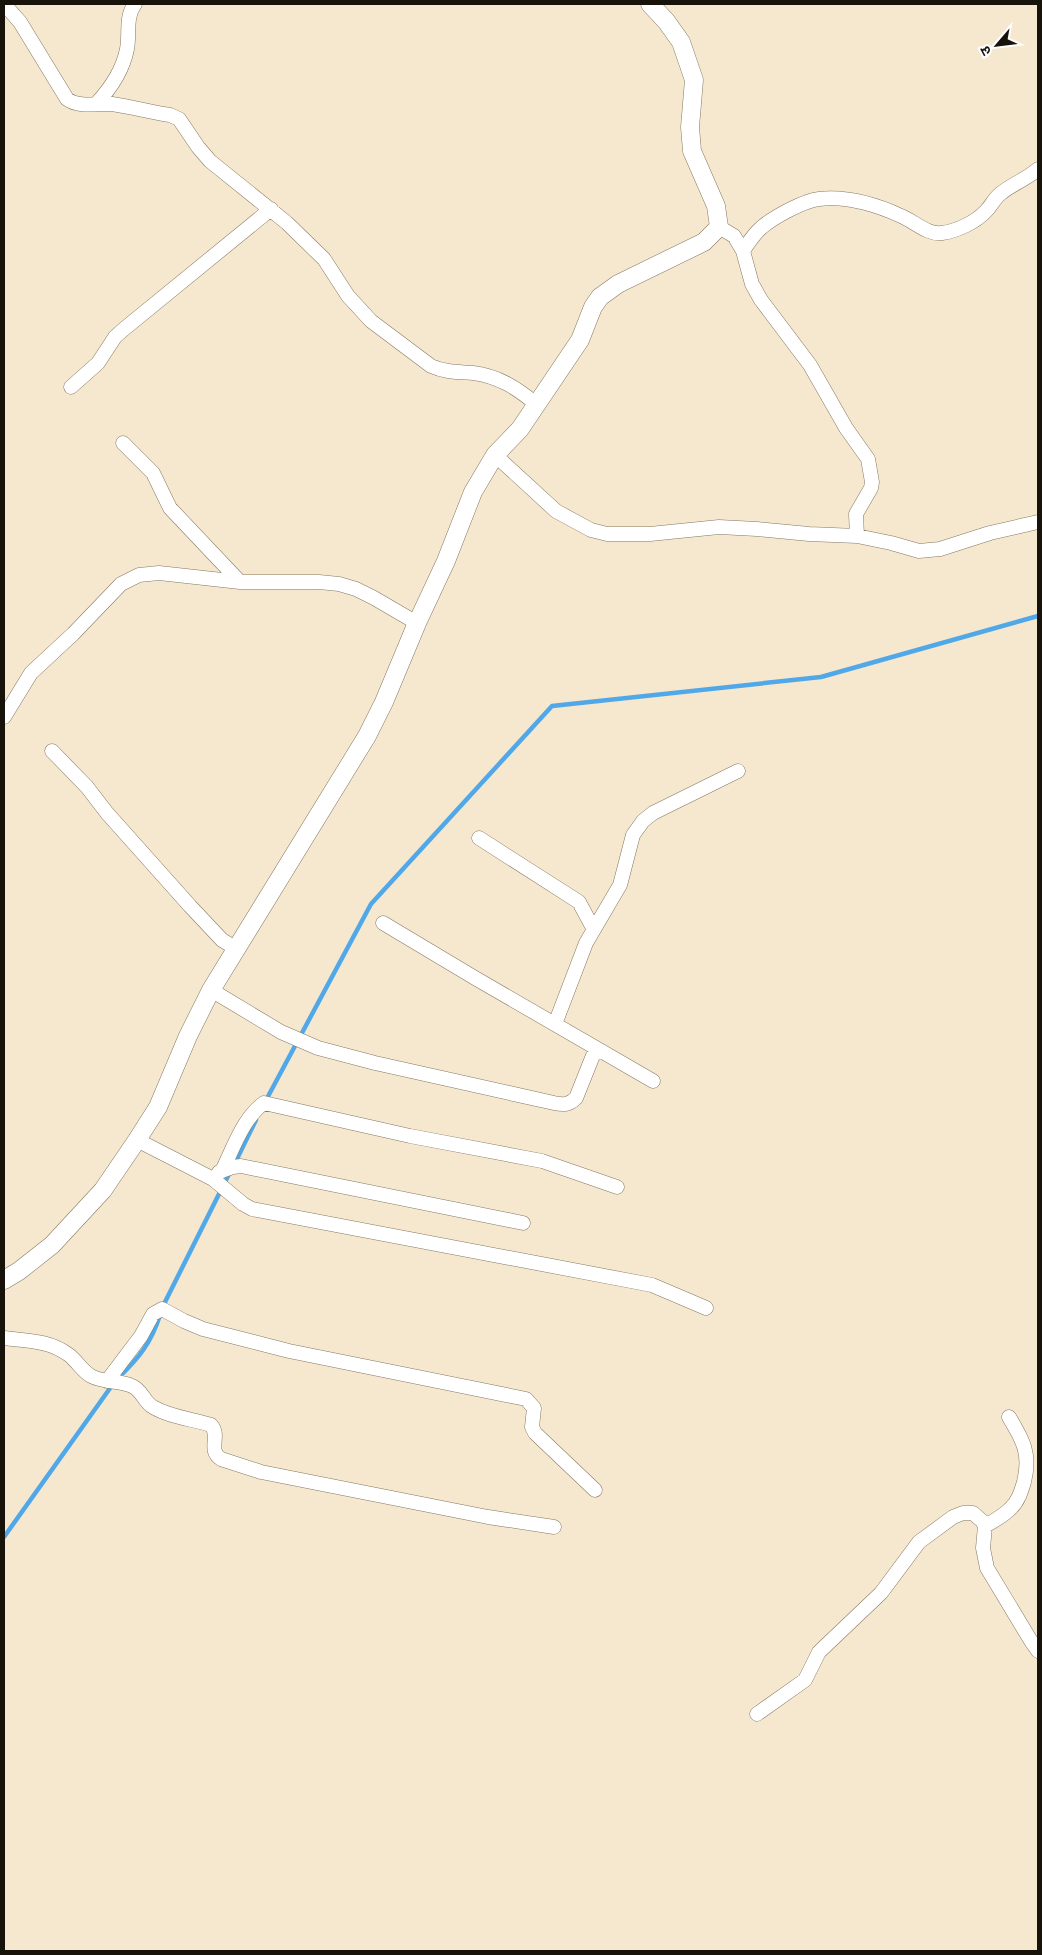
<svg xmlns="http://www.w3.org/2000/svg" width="1042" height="1955" viewBox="0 0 1042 1955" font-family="'Fira Sans','Noto Sans Devanagari',sans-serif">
  <rect width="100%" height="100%" fill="#f6e8cf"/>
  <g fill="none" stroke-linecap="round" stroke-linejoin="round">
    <!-- stream -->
    <path stroke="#51a8e9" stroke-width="4.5" d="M265,1102L371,904L552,706L821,677L1038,616
      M234,1165L256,1120
      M162,1308L230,1172
      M118,1378C139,1358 151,1343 160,1315
      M4,1537L113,1384"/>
    <!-- minor casing -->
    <g stroke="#847861" stroke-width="15">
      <path id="minor" d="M4,4L20,22L67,99C79,108 98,103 112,104C132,107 151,112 170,115L179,119L198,147L210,161L287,223L324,259L348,296L371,321L431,366C444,372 458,372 473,373C498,376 517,388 536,404
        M96,104C110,89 123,70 127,49C130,34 125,17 135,4
        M719,227L734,236L743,251L752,284L761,300L810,365L846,428L868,459L872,482L871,488L856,514L857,536
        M743,251C748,243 754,234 762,227C774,217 803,201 819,199C846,196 877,205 901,216C914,221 927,235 942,233C957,231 976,222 986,211C991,206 994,199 1000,194C1012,184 1027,179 1038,169
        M71,387L98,363L115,337L124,329L271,209
        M123,443L153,473L170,508L240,582
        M495,455L556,511L591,530L607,534H650L719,527L757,529L809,534L857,536L891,543L919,551L940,549L990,533L1038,522
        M4,717L31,673L73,634L121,584L139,575L159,573L240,582H319L339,584L356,589L374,598L417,623
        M52,751L87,787L107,813L190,906L222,940L237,949
        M479,838L579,902L593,928
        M383,923L475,978L653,1081
        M211,990L281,1032L318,1048L375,1063L554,1103C564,1105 569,1105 576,1098L596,1048
        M555,1024L586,943L620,885L633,835L643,821L653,813L738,771
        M137,1140L213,1179L243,1204L252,1209L652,1285L706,1308
        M222,1171C233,1149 243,1118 264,1103L410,1136L542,1161L617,1187
        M219,1172L233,1167L241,1166L523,1223
        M4,1338C27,1341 49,1340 69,1355C77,1361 82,1371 91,1376C104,1383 119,1380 132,1386C142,1390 144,1402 153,1407C170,1417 192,1419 211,1425C221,1436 207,1450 221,1459L261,1472L488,1517L554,1527
        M107,1381L141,1336L153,1314L162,1309L184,1321L203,1329L289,1351L526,1399L534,1408L532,1427L535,1433L595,1490
        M985,1526C994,1521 1003,1516 1010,1509C1018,1502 1021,1492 1024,1482C1031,1454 1023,1440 1009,1417
        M757,1714L805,1680L819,1652L881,1593L919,1542L953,1517L963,1513H973L982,1521L985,1526L983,1548L987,1568L1031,1641L1038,1651"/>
    </g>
    <!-- tertiary casing -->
    <g stroke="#847861" stroke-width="19">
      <path id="tertiary" d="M4,1280L19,1271L52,1245L103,1190L137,1140L158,1107L188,1036L211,990L367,736L384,702L417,623L446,561L473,492L495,455L520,429L580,340L593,307L600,297L618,284L704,242L719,227L716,206L692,151L690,127L694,80L681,42L666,21L650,4"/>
    </g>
    <!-- minor -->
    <use href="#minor" stroke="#fff" stroke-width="14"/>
    <!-- tertiary -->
    <use href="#tertiary" stroke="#fff" stroke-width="18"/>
  </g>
  <!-- border -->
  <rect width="1042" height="1955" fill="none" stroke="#17130a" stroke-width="10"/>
  <!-- north arrow -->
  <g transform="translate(997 45) rotate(242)" stroke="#ffffff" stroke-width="4" paint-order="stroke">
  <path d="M0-4L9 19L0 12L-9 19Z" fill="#17130a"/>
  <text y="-8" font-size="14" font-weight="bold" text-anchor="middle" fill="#17130a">उ</text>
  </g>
</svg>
